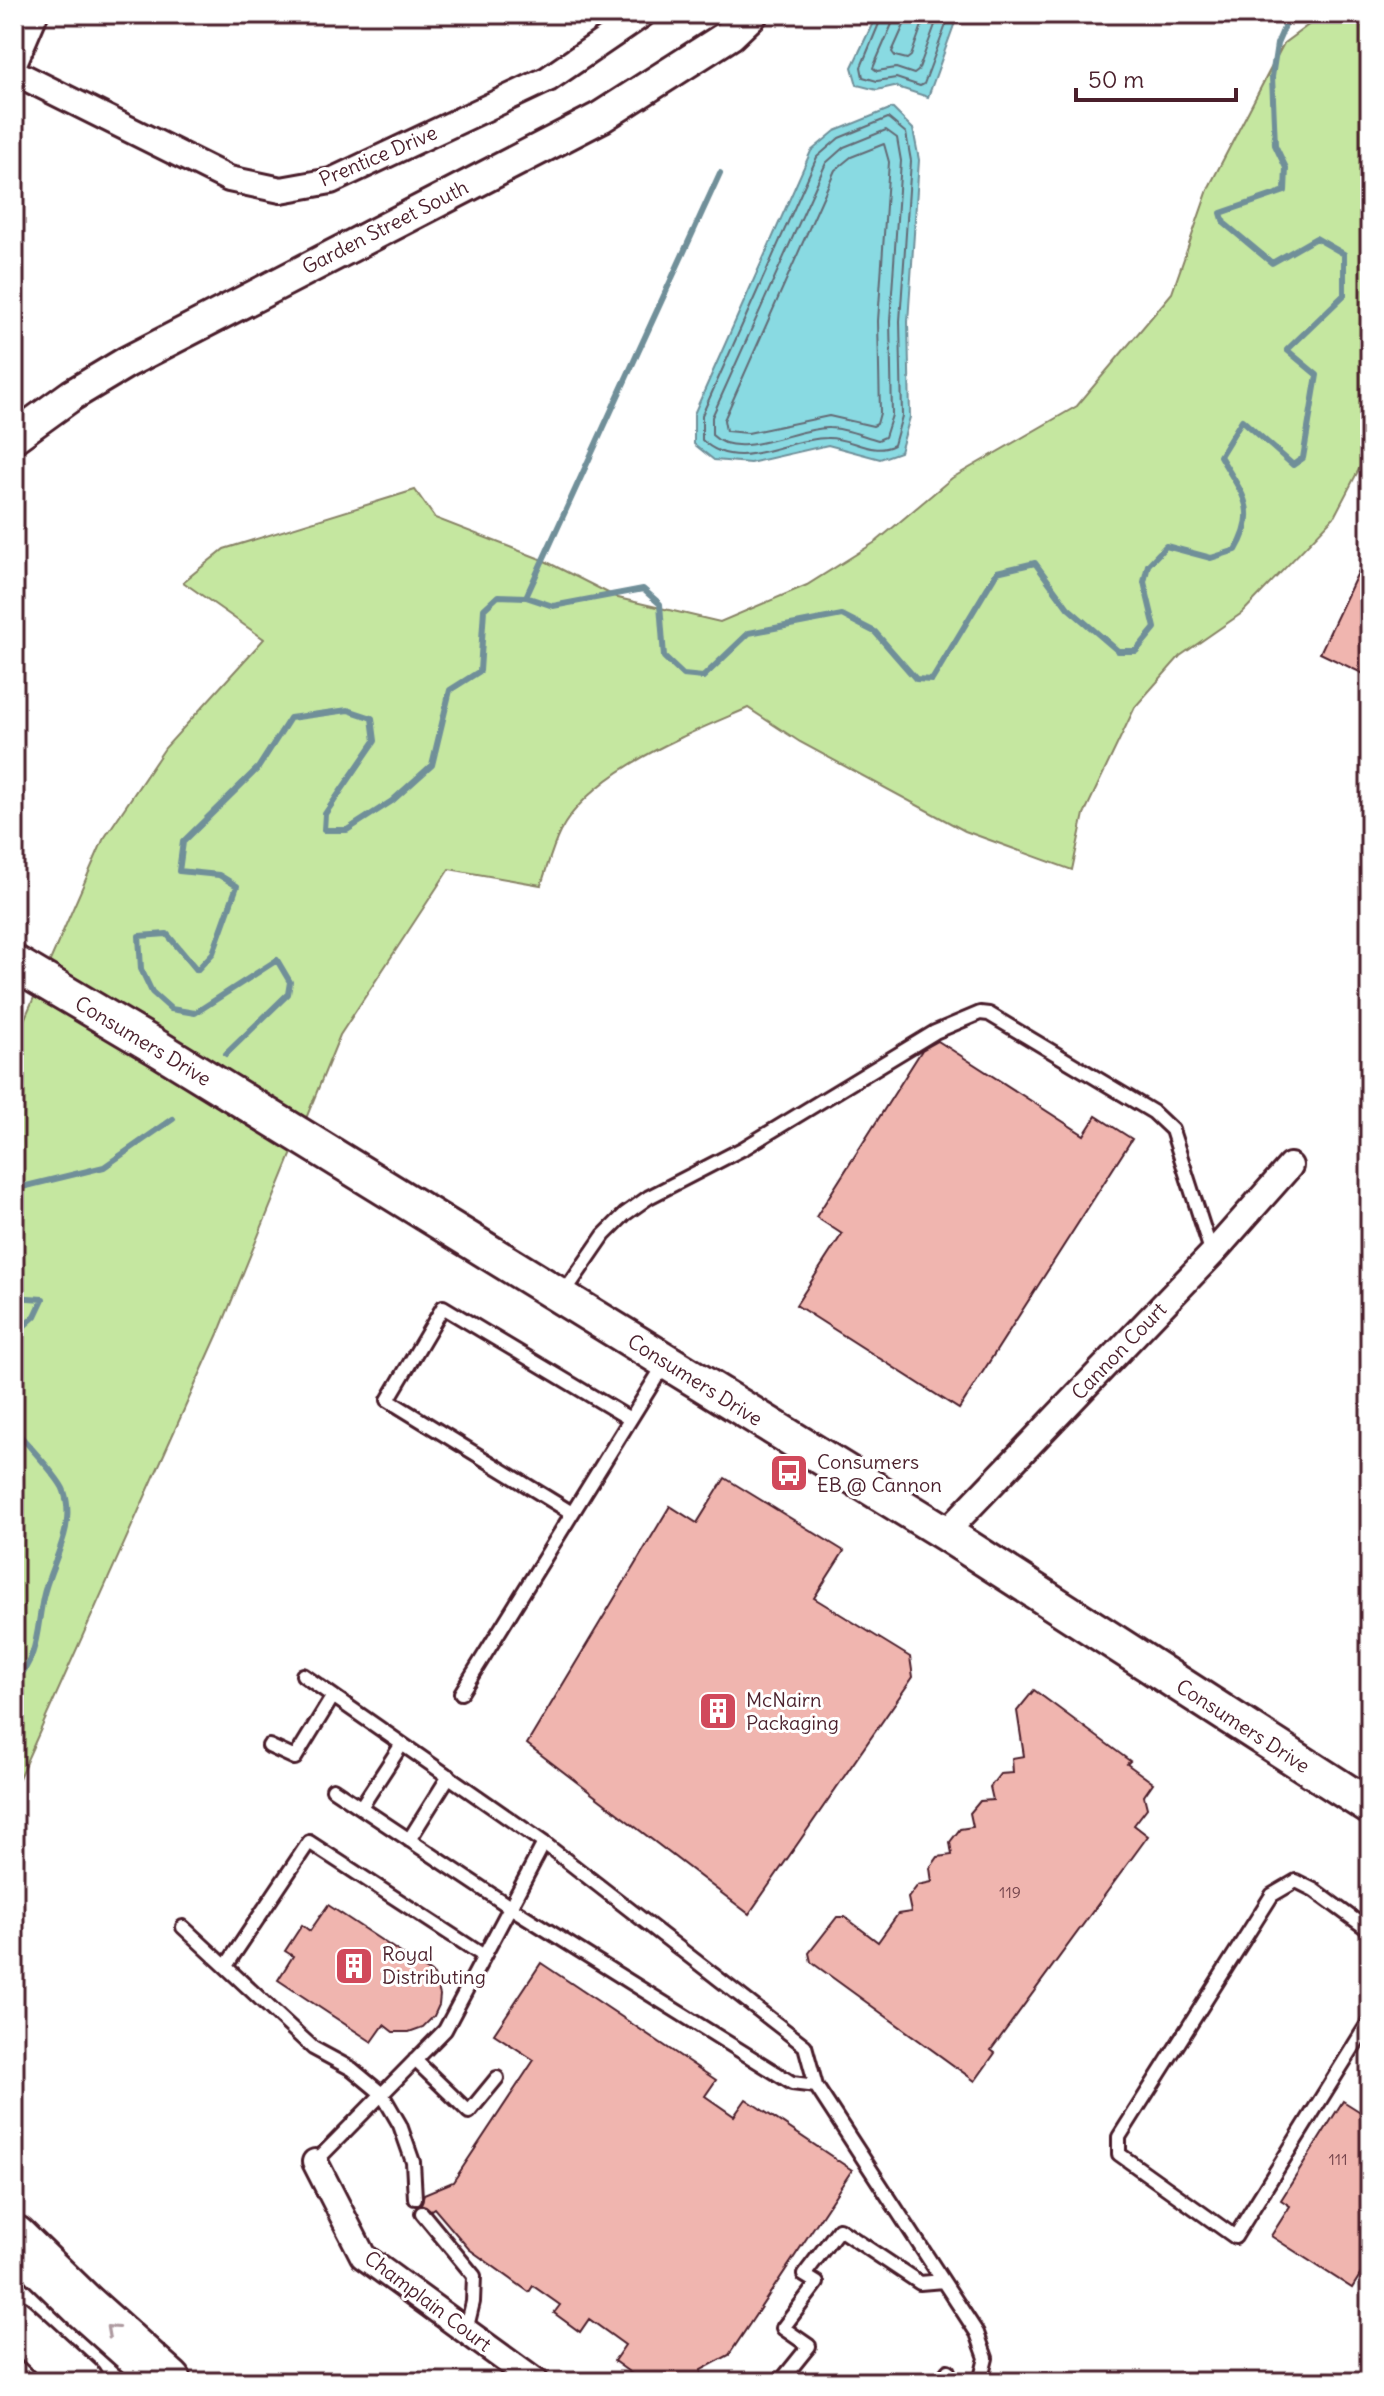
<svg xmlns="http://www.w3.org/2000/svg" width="1384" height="2396" viewBox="0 0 1384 2396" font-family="Delius,sans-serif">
  <rect width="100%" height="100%" fill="#fff"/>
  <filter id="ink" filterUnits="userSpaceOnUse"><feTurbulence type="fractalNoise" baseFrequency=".0125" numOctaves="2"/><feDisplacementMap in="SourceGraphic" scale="16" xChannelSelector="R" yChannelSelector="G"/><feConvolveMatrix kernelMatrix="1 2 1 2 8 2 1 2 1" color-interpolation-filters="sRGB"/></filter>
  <g filter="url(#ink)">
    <!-- green -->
    <path fill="#c5e7a0" stroke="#888366" stroke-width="2" d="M1370,14V448L1334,517L1242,613L1180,656L1135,707L1084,814L1072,870L965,831L800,742L748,708C687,735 592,770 560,832C552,848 547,868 541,885L449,869L340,1035L221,1327L14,1789V1043L103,840L165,748L264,639L183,582L224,549L415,490L435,518L543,560L618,598L720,622L807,585L877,541L952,478L1077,406L1172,293L1209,187L1284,43L1322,15Z"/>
    <!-- water -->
    <path fill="#89dae2" stroke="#708f99" stroke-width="2" d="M877,14H958L928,97L894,86L877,90L857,85L852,67Z
      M892,108L913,129L919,160L908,322L910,417L900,452L880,459L828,445L750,463L714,460L694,444V414L811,151L835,131Z"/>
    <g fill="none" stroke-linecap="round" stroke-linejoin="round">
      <!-- shore -->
      <path stroke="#636a74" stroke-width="2" d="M883,14L861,67L863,77L877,81L896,78L920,86L924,84L950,14
        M894,14L892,24L873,68L877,71L896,68L914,74L918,71L939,14
        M906,14L904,25L892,52L895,56L907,59L911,56L926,14
        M888,118L906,133L911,161L900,321L902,416L894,445C871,457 851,437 827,438C785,438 739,475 702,440V415L817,157L839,138Z
        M886,130L897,138L901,161L890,321L892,415L885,437L878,440C863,436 845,428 829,428C796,427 739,462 712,435V417L826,163L844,147Z
        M884,144L889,162L878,321L880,413L877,424L873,426L829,416L748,433L726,431L724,420L835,170L851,157Z"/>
      <!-- stream -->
      <path stroke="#708f99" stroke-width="6" d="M526,597L720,173
        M226,1054L288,994L290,982L277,960L195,1013L171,1009L152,992L141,969L139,936L167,934L197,970L213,953L237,886L219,875L179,871L183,842L258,768L290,718L348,710L372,718L375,741L325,814L324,830H347L392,801L432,765L450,690L480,671L484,609L498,596L526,597L553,606L643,589L660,604L664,657L683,675L703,677L749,633L842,615L875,632L916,679L932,680L997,572L1035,563L1068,608L1118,651H1136L1155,628L1144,582L1148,565L1166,546L1211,558L1236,550C1260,509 1241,493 1220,456L1242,420L1293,465L1303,458L1317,375L1287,350L1344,295V254L1316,238L1272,263L1224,223L1221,213L1285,191L1286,168L1275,145L1272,77L1277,44L1290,14
        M14,1189L104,1167L173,1119
        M14,1297L43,1299L35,1316L14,1335
        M14,1429C25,1442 60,1478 64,1491C77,1529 50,1563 43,1598C36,1633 39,1655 14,1684"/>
    </g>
    <!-- building -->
    <path fill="#f0b5af" stroke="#4a1f2b" stroke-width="2" d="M1370,547V677L1320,653Z
      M938,1041L1084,1135L1096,1116L1132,1139L959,1409L796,1305L842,1234L816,1217L922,1050Z
      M725,1478L844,1551L814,1598L910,1657L913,1677L749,1914L527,1744L670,1506L697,1523Z
      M1034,1690L1130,1761L1127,1764L1153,1783L1144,1796L1147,1808L1134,1825L1148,1836L991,2050L995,2053L975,2081L811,1962L809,1953L837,1917H845L878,1942L898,1914L911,1912L908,1898L918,1885L932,1882L930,1868L938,1857L952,1855L950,1842L960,1829L973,1827L970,1813L980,1801L993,1800L990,1787L1000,1774L1013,1773L1012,1758L1024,1756L1017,1711Z
      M328,1905L434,1975L440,1995L439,2005L434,2016L423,2027L409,2032H393L384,2025L372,2042L278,1980L293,1956L285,1951L302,1925L310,1931Z
      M541,1963L716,2080L705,2096L734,2116L746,2099L852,2170L729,2355L701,2370L702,2382H643L614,2361L625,2345L589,2319L580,2332L554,2313L560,2305L533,2286L529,2292L469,2249L434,2208L431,2210L421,2204L424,2194L453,2182L534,2060L494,2034Z
      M1343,2101L1370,2118V2259L1352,2288L1271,2236L1290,2206L1281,2200Z"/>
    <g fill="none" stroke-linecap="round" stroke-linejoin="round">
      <!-- service casing -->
      <g stroke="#4a1f2b" stroke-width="18">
        <path id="service" d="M562,1296L604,1235L625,1214L649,1197L744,1148L935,1032L980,1013L989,1014L1153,1112L1172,1130L1212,1254
          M572,1513L388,1400L443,1307L630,1419
          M303,1675L544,1843
          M461,1693L664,1365
          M269,1746L295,1758L333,1696
          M333,1789L510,1907L792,2083L816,2086
          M361,1807L402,1744
          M409,1840L449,1776
          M183,1927L313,2048L352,2069L382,2094L400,2125L413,2162L415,2198
          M1370,1931L1314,1890L1296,1881L1272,1895L1119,2137V2154L1235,2237L1370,2020
          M226,1966L309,1842L484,1956
          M415,2060L469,2112L497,2078
          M315,2162L445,2030L544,1843L805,2046L816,2086L977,2333L986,2358L980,2382
          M422,2213L474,2276L473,2302L466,2331
          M780,2382L809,2346L783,2328L817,2283L804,2275L839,2229L920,2283L943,2281
          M940,2382L948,2371"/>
      </g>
      <!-- minor casing -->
      <g stroke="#4a1f2b" stroke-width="30">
        <path id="minor" d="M14,63L35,14
          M14,72L229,179L281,190L331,181L548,79L643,14
          M945,1533L1212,1254L1290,1166
          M315,2162L363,2256L536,2382"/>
      </g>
      <!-- tertiary casing -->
      <g stroke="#4a1f2b" stroke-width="36">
        <path id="tertiary" d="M14,437L72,395L127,362L601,117L731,34L752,14"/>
      </g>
      <!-- secondary casing -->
      <g stroke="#4a1f2b" stroke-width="40">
        <path id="secondary" d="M14,963L156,1047L945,1533L1370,1807"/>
      </g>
      <!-- motorway casing -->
      <g stroke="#4a1f2b" stroke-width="50">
        <path id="motorway" d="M14,2238L84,2306L169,2382
          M14,2322L80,2382"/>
      </g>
      <!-- service -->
      <use href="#service" stroke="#fff" stroke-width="12"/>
      <!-- minor -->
      <use href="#minor" stroke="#fff" stroke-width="24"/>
      <!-- tertiary -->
      <use href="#tertiary" stroke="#fff" stroke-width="30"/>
      <!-- secondary -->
      <use href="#secondary" stroke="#fff" stroke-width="34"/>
      <!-- motorway -->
      <use href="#motorway" stroke="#fff" stroke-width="44"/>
    </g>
    <!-- one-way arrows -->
    <defs><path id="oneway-chevron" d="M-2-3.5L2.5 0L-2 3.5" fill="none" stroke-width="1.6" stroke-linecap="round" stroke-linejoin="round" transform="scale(2)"/></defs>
    <use stroke="#ae9aa0" href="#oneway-chevron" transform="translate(111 2330) rotate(-138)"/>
  </g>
  <!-- icons -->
  <defs>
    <g id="bus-square" transform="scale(2)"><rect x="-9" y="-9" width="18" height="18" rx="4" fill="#d1495b" stroke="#fff"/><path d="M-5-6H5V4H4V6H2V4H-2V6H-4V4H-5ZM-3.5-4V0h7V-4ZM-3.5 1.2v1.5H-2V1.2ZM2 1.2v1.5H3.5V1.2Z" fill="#fff"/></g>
    <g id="building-square" transform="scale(2)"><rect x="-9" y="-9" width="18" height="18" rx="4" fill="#d1495b" stroke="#fff"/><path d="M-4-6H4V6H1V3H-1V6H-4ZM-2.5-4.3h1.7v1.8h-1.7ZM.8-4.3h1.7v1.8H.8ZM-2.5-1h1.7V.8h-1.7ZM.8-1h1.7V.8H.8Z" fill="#fff"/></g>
  </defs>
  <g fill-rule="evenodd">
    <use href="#bus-square" x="789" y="1473"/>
    <use href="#building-square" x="718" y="1711"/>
    <use href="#building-square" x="354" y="1966"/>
  </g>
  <g text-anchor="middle" stroke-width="6" stroke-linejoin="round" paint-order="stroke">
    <!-- number labels -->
    <g font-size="16" fill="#74444c">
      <text x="1010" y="1898">119</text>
      <text x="1338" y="2165">111</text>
    </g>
    <!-- street labels -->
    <g font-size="20" fill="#4a1f2b" stroke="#fff">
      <text transform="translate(378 156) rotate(-23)" y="7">Prentice Drive</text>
      <text transform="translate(385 227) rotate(-27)" y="7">Garden Street South</text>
      <text transform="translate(143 1041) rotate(31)" y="7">Consumers Drive</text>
      <text transform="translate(1119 1351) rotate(-46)" y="7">Cannon Court</text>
      <text transform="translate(695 1380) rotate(32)" y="7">Consumers Drive</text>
      <text transform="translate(1243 1726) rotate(33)" y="7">Consumers Drive</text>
      <text transform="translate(428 2301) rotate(37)" y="7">Champlain Court</text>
    </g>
    <!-- poi labels -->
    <g font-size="20" fill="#4a1f2b" stroke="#fff" text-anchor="start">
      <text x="817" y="1469">Consumers<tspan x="817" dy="23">EB @ Cannon</tspan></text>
      <text x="746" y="1707">McNairn<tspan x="746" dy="23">Packaging</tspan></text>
      <text x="382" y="1961">Royal<tspan x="382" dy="23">Distributing</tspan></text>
    </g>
  </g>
  <!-- margin -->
  <rect width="1384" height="2396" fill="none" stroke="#fff" stroke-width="48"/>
  <rect x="24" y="24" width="1336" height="2348" fill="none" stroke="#4a1f2b" stroke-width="3" filter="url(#ink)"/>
  <!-- scale -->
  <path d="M1076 88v12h160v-12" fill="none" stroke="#4a1f2b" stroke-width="4"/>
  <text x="1088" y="88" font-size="24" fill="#4a1f2b" stroke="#ffffff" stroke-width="6" paint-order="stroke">50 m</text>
</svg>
